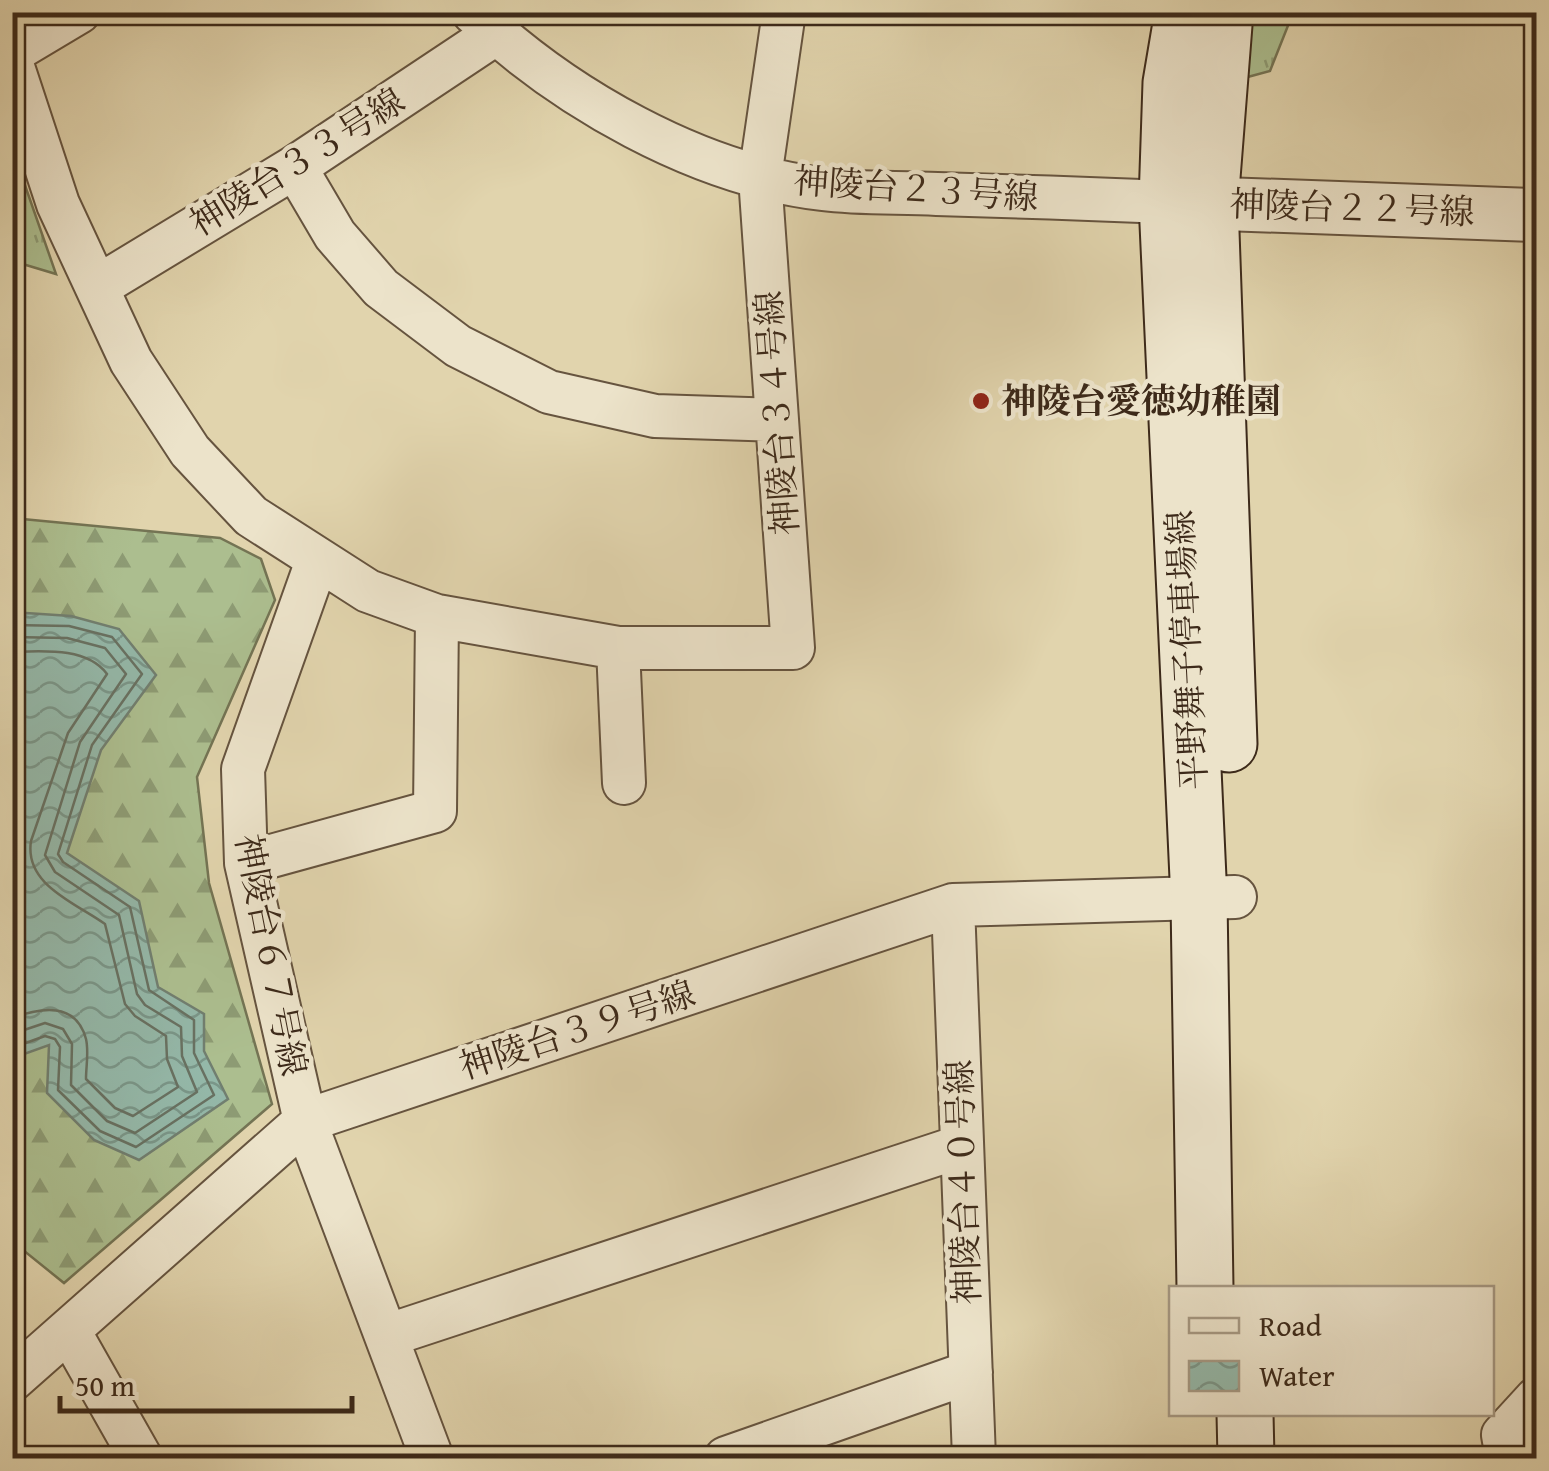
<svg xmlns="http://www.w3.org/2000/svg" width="1549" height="1471" viewBox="0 0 1549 1471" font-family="'Gentium Book Plus','Noto Serif JP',serif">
  <defs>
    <pattern id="forest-firs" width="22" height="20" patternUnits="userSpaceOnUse" patternTransform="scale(2.5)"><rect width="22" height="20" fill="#acbe8f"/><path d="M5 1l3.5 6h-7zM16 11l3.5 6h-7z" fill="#8d9b74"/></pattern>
    <pattern id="park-tufts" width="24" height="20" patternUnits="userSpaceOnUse" patternTransform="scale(2.5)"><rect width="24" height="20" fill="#acbe8f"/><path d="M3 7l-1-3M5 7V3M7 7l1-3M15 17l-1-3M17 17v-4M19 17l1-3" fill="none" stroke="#8d9b74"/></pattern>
    <pattern id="water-waves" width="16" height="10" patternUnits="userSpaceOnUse" patternTransform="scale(2.5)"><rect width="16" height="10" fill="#94b8a9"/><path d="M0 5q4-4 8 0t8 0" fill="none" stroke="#7a9689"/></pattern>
  </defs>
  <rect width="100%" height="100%" fill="#e1d4ad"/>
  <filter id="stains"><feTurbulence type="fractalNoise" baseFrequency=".002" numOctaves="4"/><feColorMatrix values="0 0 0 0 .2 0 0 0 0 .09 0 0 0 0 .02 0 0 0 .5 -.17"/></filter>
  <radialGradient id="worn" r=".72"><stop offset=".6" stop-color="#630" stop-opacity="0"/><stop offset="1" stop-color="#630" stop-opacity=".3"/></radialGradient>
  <!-- forest -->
  <path fill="url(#forest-firs)" stroke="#747454" stroke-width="2.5" d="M12,518L220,538L261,559L275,600L197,777L209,883L272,1104L64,1283L13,1242Z"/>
  <!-- park -->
  <path fill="url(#park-tufts)" stroke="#747454" stroke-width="2.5" d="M1253,13H1293L1270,71L1244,78Z
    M13,151L56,274L16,262L13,267Z"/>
  <!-- water -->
  <path fill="url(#water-waves)" stroke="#717f70" stroke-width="2.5" d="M26,613L71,616L119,629L156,675L101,750L67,853L139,901L158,987L204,1014V1051L228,1099L139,1160L94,1140L47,1093L49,1045L13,1058L12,615Z"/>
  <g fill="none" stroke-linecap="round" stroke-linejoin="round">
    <!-- shore -->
    <path stroke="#687162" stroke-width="2.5" d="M12,625L69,626L112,637L142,674L92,745L58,854L63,862L130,907L149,990L194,1020V1053L214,1095L136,1147L100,1131L58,1090L60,1047L55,1039L45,1036L12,1048
      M12,637L67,638L105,648L126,674L80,742L45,855L55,872L119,915L137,994L145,1005L181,1027L182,1056L197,1092L135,1133L107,1121L71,1085L72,1044L63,1029L45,1023L12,1034
      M12,652C43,651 87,647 107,674L68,733L31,841C24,885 76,903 105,924L125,1004L135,1016L166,1036L167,1059L178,1087L133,1116L115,1108L86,1079C86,1066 89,1052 86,1039C76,1001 40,1008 12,1018"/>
    <!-- minor casing -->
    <g stroke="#66543f" stroke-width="46">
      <path id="minor" d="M473,12C564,98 697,174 822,189C860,194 899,192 937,194C1014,196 1090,199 1167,202
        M12,52L79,12
        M12,64L58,204L131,361L190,451L251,516L368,591L437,616L618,648H793L760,177L784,12
        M295,167L335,235L381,288L458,346L549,392L655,416L777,420
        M97,287L295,167L495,34
        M317,561L243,769L246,863L305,1121L432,1458
        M618,648L624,783
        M246,863L435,811L437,616
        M953,905L974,1458
        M69,1331L141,1458
        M386,1336L962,1146
        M12,1380L305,1121L953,905L1235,897
        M726,1458L971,1372
        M1507,1458L1503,1435L1536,1399"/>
    </g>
    <!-- tertiary casing -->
    <g stroke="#66543f" stroke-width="56">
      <path id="tertiary" d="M1168,202L1536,215"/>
    </g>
    <!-- secondary casing -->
    <g stroke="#3d2a1a" stroke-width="59">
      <path id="secondary" d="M1183,12L1171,83L1167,202L1199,900L1205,1288
        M1225,12L1210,203L1229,744
        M1245,1414L1246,1458"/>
    </g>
    <!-- minor -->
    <use href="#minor" stroke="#ece3ca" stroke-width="42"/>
    <!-- tertiary -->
    <use href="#tertiary" stroke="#ece3ca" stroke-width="52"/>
    <!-- secondary -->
    <use href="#secondary" stroke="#ece3ca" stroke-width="55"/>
  </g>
  <!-- markers -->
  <circle fill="#8f2418" stroke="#ece3ca" stroke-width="4" cx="981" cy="401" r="10"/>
  <g text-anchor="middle" stroke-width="9" stroke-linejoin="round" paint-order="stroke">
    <!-- street labels -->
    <g font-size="35" fill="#3d2a1a" stroke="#ece3ca">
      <text transform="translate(297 162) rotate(-32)" y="12">神陵台３３号線</text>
      <text transform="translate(916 189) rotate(4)" y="12">神陵台２３号線</text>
      <text transform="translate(1352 208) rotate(2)" y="12">神陵台２２号線</text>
      <text transform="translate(777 413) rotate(-94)" y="12">神陵台３４号線</text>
      <text transform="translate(1187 650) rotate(-93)" y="12">平野舞子停車場線</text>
      <text transform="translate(271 955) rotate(79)" y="12">神陵台６７号線</text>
      <text transform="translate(577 1030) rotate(-18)" y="12">神陵台３９号線</text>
      <text transform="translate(963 1182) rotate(-92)" y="12">神陵台４０号線</text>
    </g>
    <!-- poi labels -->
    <g font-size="35" font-weight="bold" fill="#3d2a1a" stroke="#ece3ca" text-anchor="start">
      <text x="1001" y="413">神陵台愛徳幼稚園</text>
    </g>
  </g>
  <!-- margin -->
  <rect width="1549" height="1471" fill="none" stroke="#e1d4ad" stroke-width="50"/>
  <rect x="15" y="15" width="1519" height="1441" fill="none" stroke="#3d2a1a" stroke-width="5"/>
  <rect x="25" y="25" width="1499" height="1421" fill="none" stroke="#3d2a1a" stroke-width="2.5"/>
  <!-- legend -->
  <rect x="1169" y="1286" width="325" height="130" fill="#ece3ca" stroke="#a69984" stroke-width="2.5"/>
  <rect x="1189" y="1318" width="50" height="15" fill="#ece3ca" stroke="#a69984" stroke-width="2.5"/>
  <text x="1259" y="1336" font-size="30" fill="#3d2a1a">Road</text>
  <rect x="1189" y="1361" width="50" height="30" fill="url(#water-waves)" stroke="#a69984" stroke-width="2.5"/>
  <text x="1259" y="1386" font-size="30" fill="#3d2a1a">Water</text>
  <!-- scale -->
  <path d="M60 1396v15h292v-15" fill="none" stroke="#3d2a1a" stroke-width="5"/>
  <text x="75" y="1396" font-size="30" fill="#3d2a1a" stroke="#ece3ca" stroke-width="8" paint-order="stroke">50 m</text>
  <rect width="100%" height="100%" filter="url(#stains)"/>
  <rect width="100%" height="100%" fill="url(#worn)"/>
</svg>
